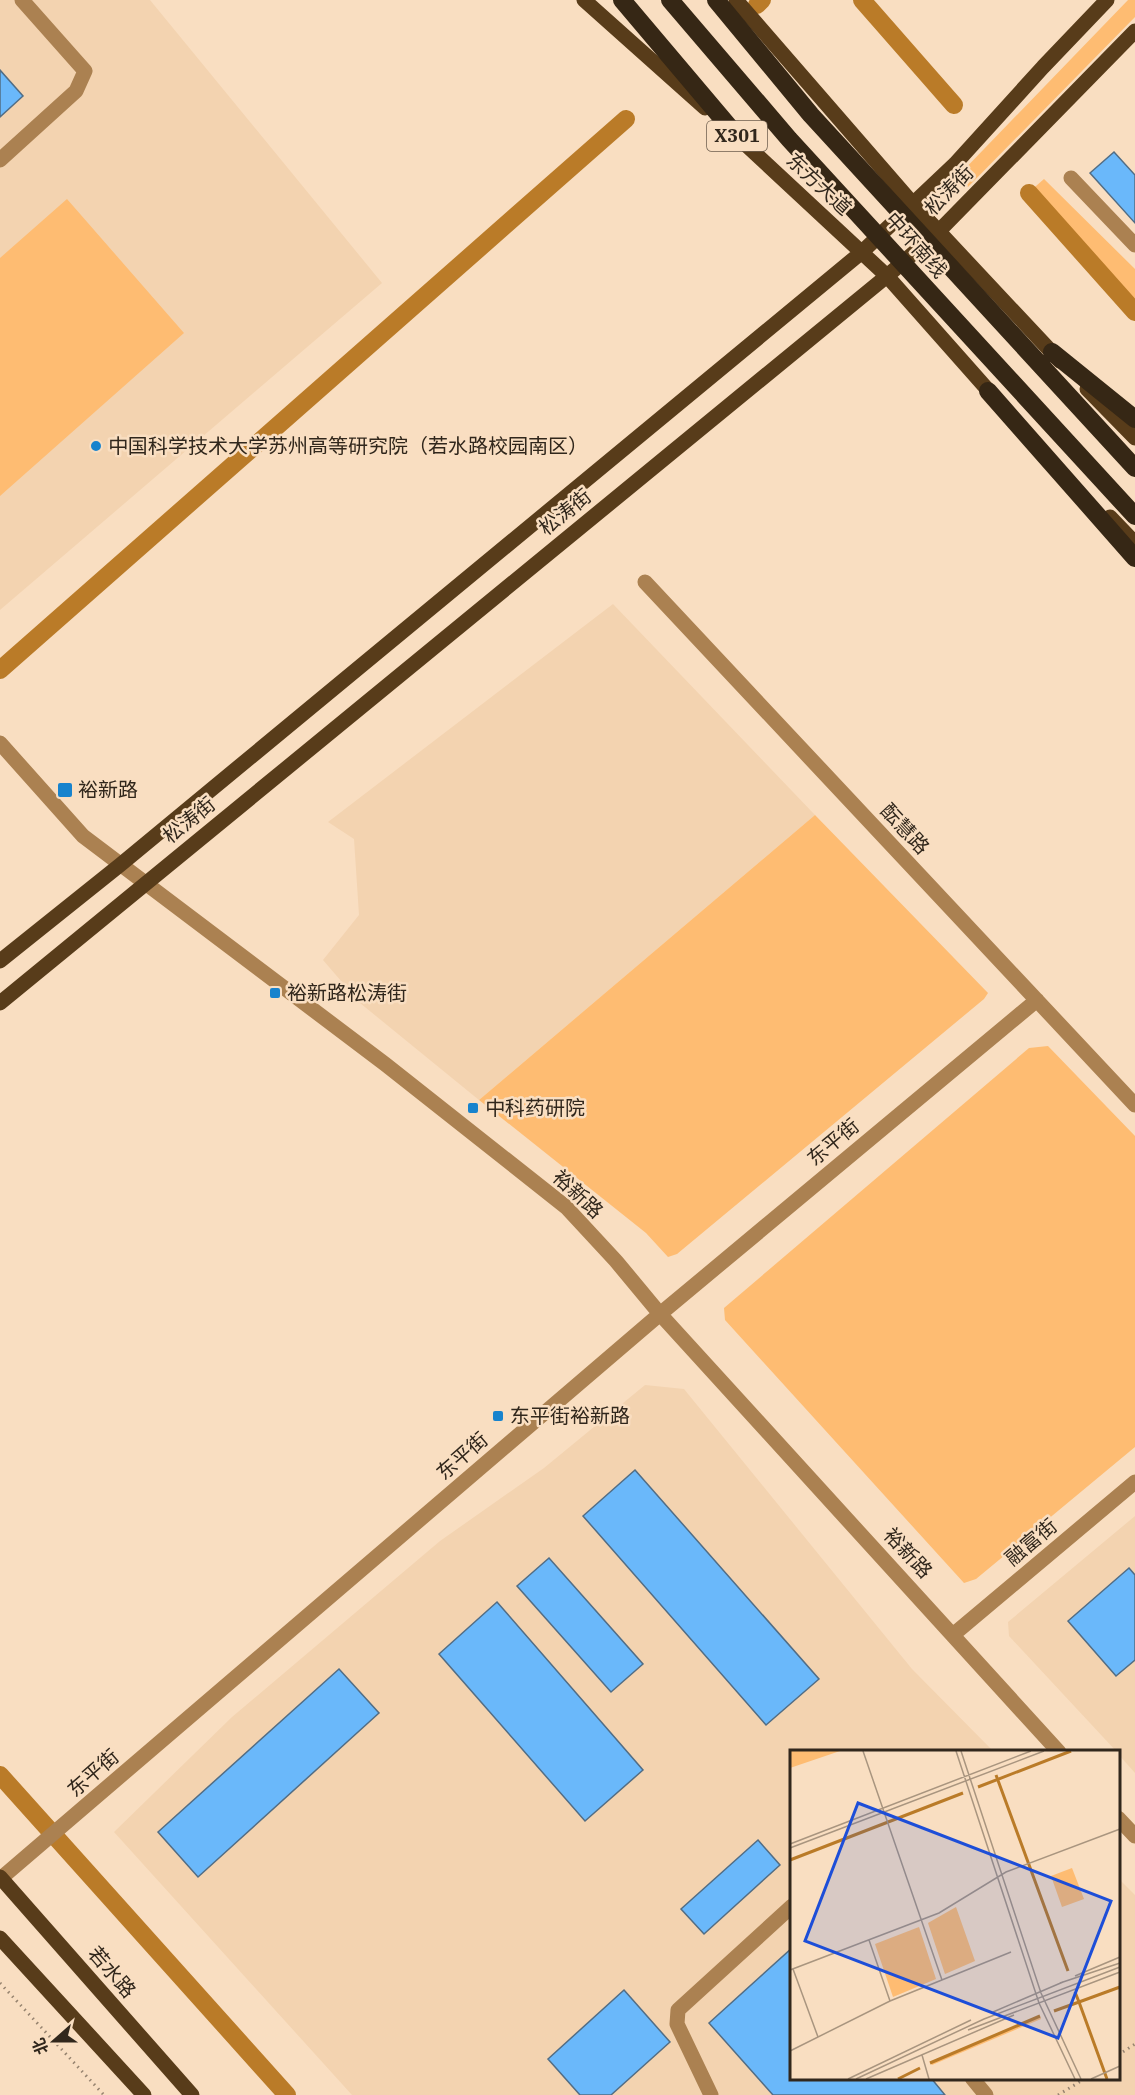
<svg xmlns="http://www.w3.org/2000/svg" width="1135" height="2095" viewBox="0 0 1135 2095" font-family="'IBM Plex Serif','Noto Sans SC',serif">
  <rect width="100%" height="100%" fill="#f9dec1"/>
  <!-- built -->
  <path fill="#f3d3b0" d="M0,0H150L382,283L0,610Z
    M613,604L815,815L479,1100L360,1003L323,960L359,915L354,839L328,822Z
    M645,1385L684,1389L912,1669L993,1751L792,1752V2078H1118L1119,1879L1135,1895V2095H352L114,1832L232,1717L440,1541L544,1468Z
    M1135,1516V1773L1119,1755L1118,1752L1116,1751L1009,1636L1008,1622Z"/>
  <!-- green -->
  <path fill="#febc72" d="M1128,0H1135V17L968,187L957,177Z
    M1044,179L1135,269V299L1028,193Z
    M67,199L184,333L0,496V258Z
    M815,815L988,993L984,999L677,1254L668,1257L646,1233L479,1100Z
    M1048,1046L1135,1136V1447L976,1579L964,1583L725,1320L724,1308L1029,1048Z"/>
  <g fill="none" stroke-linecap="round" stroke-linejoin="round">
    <!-- canal -->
    <path stroke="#ba7b28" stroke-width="18" d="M862,0L954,105
      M757,5L762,0
      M1029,193L1135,312
      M0,670L626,119
      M0,1775L287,2095"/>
  </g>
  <!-- building -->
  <path fill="#6ab8fa" stroke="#526d84" stroke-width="1.5" d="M0,70L23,96L0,117Z
    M1114,152L1135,175V223L1090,173Z
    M635,1470L819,1679L766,1725L583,1516Z
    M549,1558L643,1664L611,1692L517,1586Z
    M1129,1568L1135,1575V1660L1116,1676L1068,1621Z
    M497,1602L643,1770L585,1821L439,1654Z
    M339,1669L379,1713L198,1877L158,1832Z
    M758,1840L780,1865L704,1934L681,1909Z
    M792,1948V2078H931L945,2095H773L709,2023Z
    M624,1990L670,2042L611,2095H580L548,2059Z"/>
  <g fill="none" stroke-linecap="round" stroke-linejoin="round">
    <!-- path -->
    <path stroke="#96836f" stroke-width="3" stroke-dasharray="1.5 4.5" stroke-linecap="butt" d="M0,1983L104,2095
      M1118,2055L1135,2044
      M1058,2095L1086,2078"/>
    <!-- minor -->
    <path stroke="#ab8151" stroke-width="15" d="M0,160L76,91L85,71L22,0
      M1071,178L1135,245
      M645,582L1135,1105
      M0,743L83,836L385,1064L566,1207L616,1261L660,1314L1059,1752
      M954,1634L1135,1482
      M1118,1818L1135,1836
      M0,1879L660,1314L1037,1000
      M972,2078L986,2095
      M711,2095L677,2024L678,2010L792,1906"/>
    <!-- major -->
    <path stroke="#583c1a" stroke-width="15" d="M584,0L705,108
      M736,0L913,204L1060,361
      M730,130L887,276L995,398
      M1087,389L1135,438
      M1110,517L1135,543
      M0,961L120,865L862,252L955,164L1043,67L1107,0
      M0,1003L887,276L938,232L1135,31
      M0,1877L192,2095
      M0,1938L144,2095"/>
    <!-- highway -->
    <path stroke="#362715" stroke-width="18" d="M622,0L737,136
      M670,0L789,139L1135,516
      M716,0L811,115L1135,468
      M1052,352L1135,419
      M988,391L1135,558"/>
  </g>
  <!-- markers -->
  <g fill="#1883cd" stroke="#f9dec1" stroke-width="2">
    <circle cx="96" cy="446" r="6"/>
    <rect x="57" y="782" width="16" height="16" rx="3"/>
    <rect x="269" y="987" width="12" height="12" rx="3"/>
    <rect x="467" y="1102" width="12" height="12" rx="3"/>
    <rect x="492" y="1410" width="12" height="12" rx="3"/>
  </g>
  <g text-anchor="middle" stroke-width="5" stroke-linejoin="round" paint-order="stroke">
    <!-- shield labels -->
    <rect fill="#f9dec1" stroke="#6d5e4e" stroke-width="1.5" x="707" y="121" width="60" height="30" rx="4.5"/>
    <g font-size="18" font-weight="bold" fill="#31271c">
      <text x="737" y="142">X301</text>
    </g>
    <!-- street labels -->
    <g font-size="20" fill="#31271c" stroke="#f9dec1">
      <text transform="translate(819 184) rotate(43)" y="7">东方大道</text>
      <text transform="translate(949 190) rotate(-46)" y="7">松涛街</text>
      <text transform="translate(916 245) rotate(48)" y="7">中环南线</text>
      <text transform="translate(565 512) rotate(-39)" y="7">松涛街</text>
      <text transform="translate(189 820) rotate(-39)" y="7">松涛街</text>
      <text transform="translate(905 829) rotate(47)" y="7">酝慧路</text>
      <text transform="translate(833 1142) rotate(-40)" y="7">东平街</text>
      <text transform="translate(578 1194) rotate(43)" y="7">裕新路</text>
      <text transform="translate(462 1456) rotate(-41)" y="7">东平街</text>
      <text transform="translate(1031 1542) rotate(-40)" y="7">融富街</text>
      <text transform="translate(908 1553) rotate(47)" y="7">裕新路</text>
      <text transform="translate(93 1773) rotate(-41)" y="7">东平街</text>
      <text transform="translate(112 1972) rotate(49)" y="7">若水路</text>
    </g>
    <!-- poi labels -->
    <g font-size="20" fill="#31271c" stroke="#f9dec1" text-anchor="start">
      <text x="108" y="453">中国科学技术大学苏州高等研究院（若水路校园南区）</text>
      <text x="78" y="797">裕新路</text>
      <text x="287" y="1000">裕新路松涛街</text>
      <text x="485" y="1115">中科药研院</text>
      <text x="510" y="1423">东平街裕新路</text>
    </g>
  </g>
  <!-- overview -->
  <g transform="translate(790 1750)">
    <rect width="330" height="330" fill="#f9dec1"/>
    <path d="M0,1H50L0,18ZM282,118L294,149L272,157L261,126ZM166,157L185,211L155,224L138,173ZM129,177L146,229L103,247L85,194ZM250,266L251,269L142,315L140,312Z" fill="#febc72"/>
    <path fill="none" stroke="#ba7b28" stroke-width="3" d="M206,25L278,221M188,37L281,1M0,110L173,43M285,242L289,252L330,237M289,252L317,329M264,261L289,252M140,313L250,266M108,329L130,318"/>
    <path fill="none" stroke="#a9957f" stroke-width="1.5" d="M73,1L152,230M166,1L249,253L285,329M171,1L251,243L291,329M0,94L241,1M0,98L254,1M79,190L100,251M3,219L28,287M0,220L149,163L216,122L330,79M285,226L330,207M270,233L330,213M203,262L273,232M178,280L330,222M0,301L100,251L221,202M132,305L139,329M58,329L181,270M66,329L194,269L330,217M76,329L224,265M301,329L330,316"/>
    <path fill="#1d4ed8" fill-opacity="0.15" stroke="#1d4ed8" stroke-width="3" d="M68,53L321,151L268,288L15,191Z"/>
    <rect width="330" height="330" fill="none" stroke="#31271c" stroke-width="3"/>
  </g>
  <!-- north arrow -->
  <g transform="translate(54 2041) rotate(249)" stroke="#f9dec1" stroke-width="4.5" paint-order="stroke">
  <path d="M0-4.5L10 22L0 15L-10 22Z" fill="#31271c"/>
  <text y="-9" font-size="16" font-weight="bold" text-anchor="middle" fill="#31271c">北</text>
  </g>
</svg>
